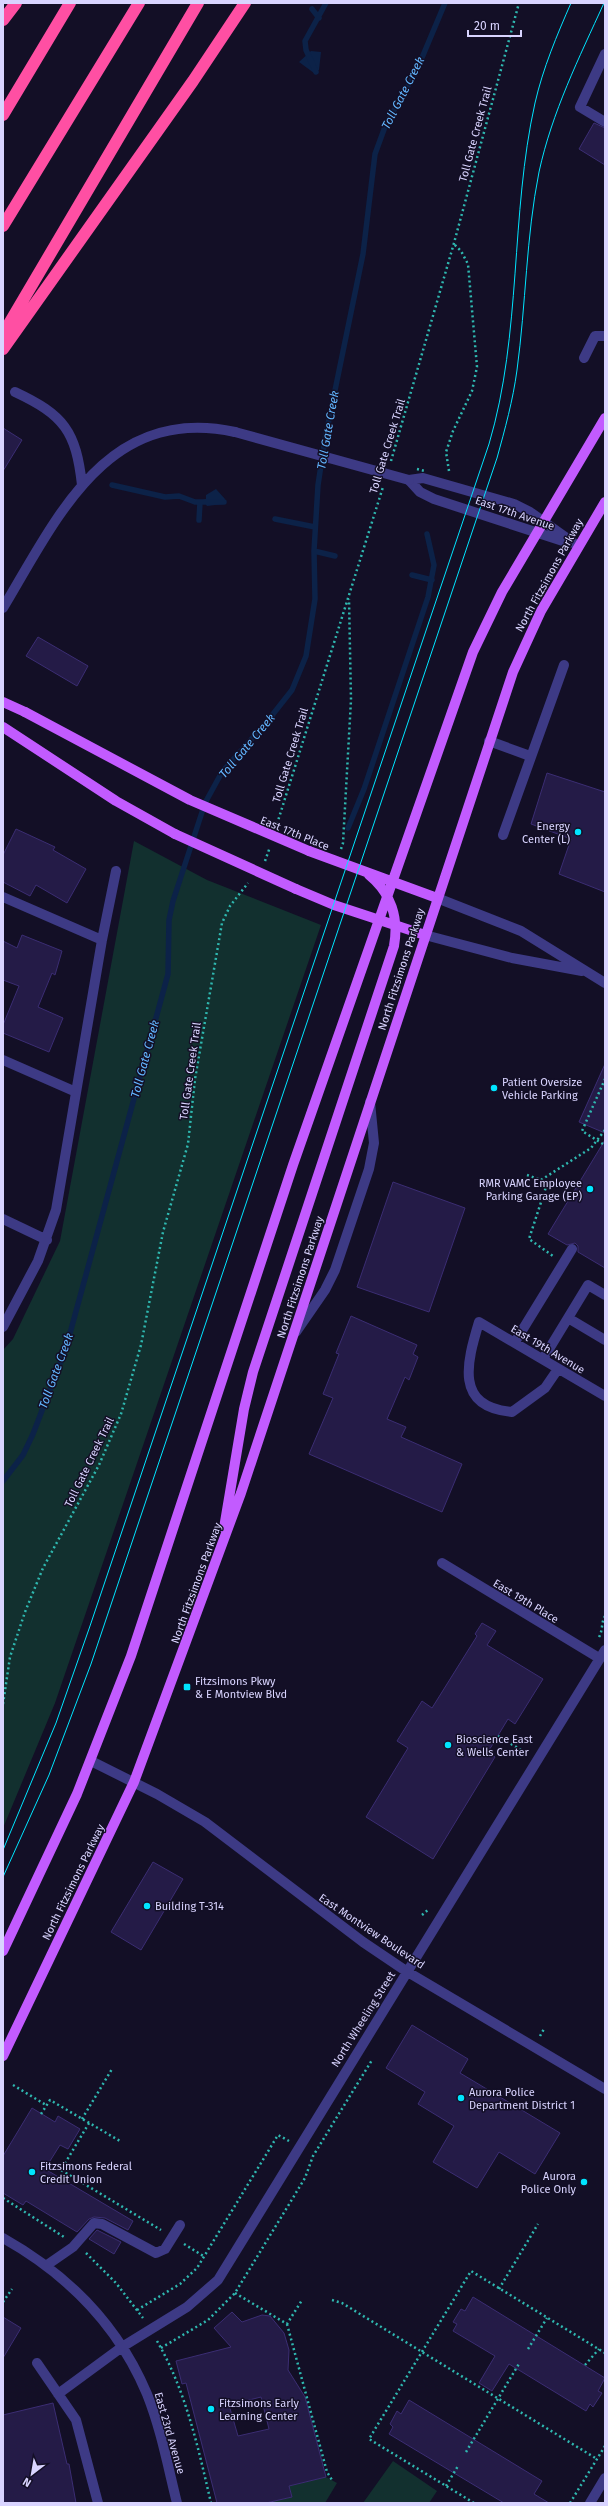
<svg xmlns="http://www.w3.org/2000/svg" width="608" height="2506" viewBox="0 0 608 2506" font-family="'Fira Sans',sans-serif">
  <rect width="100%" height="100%" fill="#130f26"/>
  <!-- green -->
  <path fill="#12302f" d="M134,841L207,880L321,925L55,1703L3,1828V1350L13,1339L60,1241Z
    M393,2461L437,2491L429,2503H363Z
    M326,2477L337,2483L325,2503H266L292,2497L289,2486Z"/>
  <!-- water -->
  <path fill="#0c2248" d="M311,51L321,52L319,70L314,73L299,62Z
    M216,489L225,499L223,504L207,506L203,500L206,499V495Z"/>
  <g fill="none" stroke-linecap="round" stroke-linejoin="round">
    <!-- stream -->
    <path stroke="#0c2248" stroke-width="5.5" d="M312,9L319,18
      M316,72L306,50L305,41L326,3
      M112,485L165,497L179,496L195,502H224
      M275,519L315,527
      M199,520L200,502
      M314,551L335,556
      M412,575L432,580
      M348,828L364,789L428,597L434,565L427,534
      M3,1481L23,1455L33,1434L66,1348L168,974L169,920L173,901L205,803L222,772L266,723L292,690L306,656L315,599L314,551L318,485L325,439L363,254L375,154L386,124L416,72L445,3"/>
  </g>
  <!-- building -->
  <path fill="#241b47" stroke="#3b2d73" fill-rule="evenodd" d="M594,123L605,128V165L579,149Z
    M3,428L22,440L3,471Z
    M38,637L88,666L77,686L26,656Z
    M547,773L605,792V892L559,874L571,839L531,824Z
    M16,829L55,847L53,850L86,869L67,903L36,885L30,896L3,882V855Z
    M22,935L62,951L55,975L52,973L38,1007L63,1018L49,1052L3,1033V1025L19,986L3,980V941L17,948Z
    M605,1064V1133L579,1122Z
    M605,1140V1268L578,1252V1246L575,1243L567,1245L548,1234Z
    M393,1182L465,1208L429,1312L357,1287Z
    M351,1316L417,1345L413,1354L418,1357L409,1380L405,1377L387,1419L406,1427L401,1437L462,1464L442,1512L309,1454L333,1398L323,1394L339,1354L336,1353Z
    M482,1623L496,1631L487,1645L543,1679L515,1724L508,1719L488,1752L495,1757L433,1859L366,1817L408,1748L397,1741L422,1701L432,1708L477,1636L475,1634Z
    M153,1862L183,1879L141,1950L111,1932Z
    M412,2025L468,2059L460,2073L560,2133L535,2174L499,2152L477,2188L433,2162L454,2126L418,2104L425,2092L386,2068Z
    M32,2108L55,2122L58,2116L80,2129L68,2149L60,2145L45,2169L133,2221L128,2230L105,2218L94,2217L89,2219L77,2232L26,2201L23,2205L3,2193V2156Z
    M97,2230L121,2242L114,2254L89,2239Z
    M473,2297L605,2378L598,2391L602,2393L593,2407L590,2404L586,2411L509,2364L492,2391L479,2383L495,2356L453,2331L457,2324L453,2322L461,2309L465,2311Z
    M232,2312L242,2322L262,2315L270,2316L284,2333L289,2350L288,2370L305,2397L326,2477L289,2486L292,2497L266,2503H217L186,2383L182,2384L176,2361L231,2347L214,2328ZM261,2397L269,2429L238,2436L229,2405Z
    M3,2317L21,2328L3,2358Z
    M409,2400L542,2481L534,2494L549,2503H504L389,2434L393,2427L390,2424L397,2411L401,2414Z
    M53,2403L67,2464H69L76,2503H3V2415Z"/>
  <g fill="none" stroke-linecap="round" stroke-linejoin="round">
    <!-- path -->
    <path stroke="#2fb8b0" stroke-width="2.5" stroke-dasharray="2 3" stroke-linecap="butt" d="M391,461L454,243L519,3
      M449,471L446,452L453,431L472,391L477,367L468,264L461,251L454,244
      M277,824L383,487
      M341,849L343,843L351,700L349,599
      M265,861L270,847
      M603,1144L582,1131L605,1079
      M527,1175L541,1180L546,1187L529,1239L553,1256
      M541,1180L591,1148L605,1130
      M599,1637C603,1630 601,1623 605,1616
      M3,1704L10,1657L25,1612L43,1568L99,1465L121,1414L141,1345L163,1232L188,1144L195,1079L222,923L230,906L248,883
      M498,1736L526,1753
      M422,1915L429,1909
      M540,2036L544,2029
      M13,2085L46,2105
      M41,2114L50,2100L120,2141
      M82,2119L112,2069
      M89,2123L61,2170L161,2230
      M3,2198L64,2237
      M184,2244L205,2257
      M86,2253L116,2283L143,2318
      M499,2289L538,2224
      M235,2293L287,2324L302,2300
      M332,2300L342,2303L597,2459
      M3,2302L12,2289
      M137,2310L180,2284L197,2268L278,2135L289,2141
      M287,2324L327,2472L332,2480
      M157,2341C186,2391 198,2447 211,2503
      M161,2348L208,2320L235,2293L305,2178L313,2156L372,2060
      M528,2349L547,2318
      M585,2365L599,2349
      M466,2452L520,2362
      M446,2486L458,2466
      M474,2503L369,2439L471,2271L605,2353
      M570,2503L605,2446"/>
    <!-- minor -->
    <path stroke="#3d3a85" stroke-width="10" d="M605,54L580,107L605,122
      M584,358L595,336H605
      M15,392C64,415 76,431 82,485
      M409,480L423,478L514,504L530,512L578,546
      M409,480L420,492L434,499L569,543
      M3,608C57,518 107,404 235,432
      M489,741L530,756
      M503,835L564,665
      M3,897L102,940
      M437,898L521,931L605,983
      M425,935L512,958L582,971
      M3,1060L76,1092
      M3,1219L47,1240
      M568,1318L605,1340
      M3,1327L38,1261L56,1210L102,940L116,871
      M296,1332L325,1290L335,1270L369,1169L374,1143L370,1102
      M515,1342L572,1249
      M543,1359L588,1285L605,1295
      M558,1369L545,1388L512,1412C454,1407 467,1362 479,1322L605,1396
      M442,1563L599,1658
      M91,1761L157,1794L205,1822L363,1942L406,1971L605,2089
      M3,2238C67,2274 118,2325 147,2394C161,2429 168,2467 177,2503
      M47,2265L73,2247L94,2223L102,2224L156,2253L165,2249L180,2225
      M37,2363L76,2420L98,2503
      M58,2394L122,2347L187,2307L218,2280L605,1650
      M590,2503L605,2478"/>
    <!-- major -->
    <path stroke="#c25bff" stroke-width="10" d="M3,702L25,712
      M3,727L116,801L175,834
      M309,851L437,898
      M296,889L334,905L425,935
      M224,1528L244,1409L253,1372L394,946C399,918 391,893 369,875
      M3,1951L77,1794L131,1656L293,1165L473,652L502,592L605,418
      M3,2056L134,1782L241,1493L513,672L541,611L605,502"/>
    <!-- highway -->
    <path stroke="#ff4fa3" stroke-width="12" d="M3,20L16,3
      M3,115L70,3
      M3,226L139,3
      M3,334L198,3
      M3,349L193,81L245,3"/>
    <!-- tram -->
    <path stroke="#00e5ff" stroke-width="1" d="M3,1850L56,1723L90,1626L489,444C522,333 510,215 535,103C543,68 557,35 571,3
      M3,1877L49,1775L91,1664L497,458C505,429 513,400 517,370C526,304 526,237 539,172C552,112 579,58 604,3"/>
    <!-- path-bridge -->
    <path stroke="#2fb8b0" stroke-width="2.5" stroke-dasharray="2 3" stroke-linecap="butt" d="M417,469L425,471"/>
    <!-- minor-bridge -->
    <path stroke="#3d3a85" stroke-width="10" d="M235,432L409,480"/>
    <!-- major-bridge -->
    <path stroke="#c25bff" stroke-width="10" d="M25,712L190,800L309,851
      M175,834L296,889"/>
  </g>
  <!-- markers -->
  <g fill="#00e5ff" stroke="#130f26" stroke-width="1.5">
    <circle cx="578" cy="832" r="4"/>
    <circle cx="494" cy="1088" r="4"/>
    <circle cx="590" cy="1189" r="4"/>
    <rect x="183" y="1683" width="8" height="8" rx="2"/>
    <circle cx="448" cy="1745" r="4"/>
    <circle cx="147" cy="1906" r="4"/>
    <circle cx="461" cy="2098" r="4"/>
    <circle cx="32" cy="2172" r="4"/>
    <circle cx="584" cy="2182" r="4"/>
    <circle cx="211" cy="2409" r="4"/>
  </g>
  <g text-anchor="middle" stroke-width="3" stroke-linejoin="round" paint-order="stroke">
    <!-- street labels -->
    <g font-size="11" fill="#d9d4ff" stroke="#130f26">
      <text transform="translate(475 134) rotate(-75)" y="4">Toll Gate Creek Trail</text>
      <text transform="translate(387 446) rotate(-73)" y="4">Toll Gate Creek Trail</text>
      <text transform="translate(515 513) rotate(19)" y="4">East 17th Avenue</text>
      <text transform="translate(549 575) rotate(-61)" y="4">North Fitzsimons Parkway</text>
      <text transform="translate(290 755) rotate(-73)" y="4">Toll Gate Creek Trail</text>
      <text transform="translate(295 833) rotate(22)" y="4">East 17th Place</text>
      <text transform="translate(401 969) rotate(-72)" y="4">North Fitzsimons Parkway</text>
      <text transform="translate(190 1071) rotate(-82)" y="4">Toll Gate Creek Trail</text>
      <text transform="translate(300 1277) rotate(-72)" y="4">North Fitzsimons Parkway</text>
      <text transform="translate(548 1349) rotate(31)" y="4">East 19th Avenue</text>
      <text transform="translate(89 1462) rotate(-64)" y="4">Toll Gate Creek Trail</text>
      <text transform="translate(196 1583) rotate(-70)" y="4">North Fitzsimons Parkway</text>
      <text transform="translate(526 1601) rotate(31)" y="4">East 19th Place</text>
      <text transform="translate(73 1882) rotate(-64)" y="4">North Fitzsimons Parkway</text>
      <text transform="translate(372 1931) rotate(34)" y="4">East Montview Boulevard</text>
      <text transform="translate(363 2019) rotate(-58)" y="4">North Wheeling Street</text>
      <text transform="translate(170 2433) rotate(74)" y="4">East 23rd Avenue</text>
    </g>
    <!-- poi labels -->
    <g font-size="11" fill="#d9d4ff" stroke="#130f26" text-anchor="start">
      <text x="570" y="830" text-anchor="end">Energy<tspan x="570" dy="13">Center (L)</tspan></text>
      <text x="502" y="1086">Patient Oversize<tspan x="502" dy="13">Vehicle Parking</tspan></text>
      <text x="582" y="1187" text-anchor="end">RMR VAMC Employee<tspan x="582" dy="13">Parking Garage (EP)</tspan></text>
      <text x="195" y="1685">Fitzsimons Pkwy<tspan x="195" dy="13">&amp; E Montview Blvd</tspan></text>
      <text x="456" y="1743">Bioscience East<tspan x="456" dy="13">&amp; Wells Center</tspan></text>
      <text x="155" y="1910">Building T-314</text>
      <text x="469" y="2096">Aurora Police<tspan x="469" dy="13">Department District 1</tspan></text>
      <text x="40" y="2170">Fitzsimons Federal<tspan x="40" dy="13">Credit Union</tspan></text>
      <text x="576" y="2180" text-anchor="end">Aurora<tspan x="576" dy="13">Police Only</tspan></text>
      <text x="219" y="2407">Fitzsimons Early<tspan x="219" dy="13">Learning Center</tspan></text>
    </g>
    <!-- water labels -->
    <g font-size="12" font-style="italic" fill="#62b6ff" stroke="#130f26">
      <text transform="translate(403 93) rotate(-63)" y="4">Toll Gate Creek</text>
      <text transform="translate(328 430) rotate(-80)" y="4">Toll Gate Creek</text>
      <text transform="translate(247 746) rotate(-50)" y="4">Toll Gate Creek</text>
      <text transform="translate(145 1059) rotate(-75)" y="4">Toll Gate Creek</text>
      <text transform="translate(56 1371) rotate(-70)" y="4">Toll Gate Creek</text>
    </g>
  </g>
  <!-- border -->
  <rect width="608" height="2506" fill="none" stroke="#d9d4ff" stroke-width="8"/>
  <!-- north arrow -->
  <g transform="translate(32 2474) rotate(211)" stroke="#130f26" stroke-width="3" paint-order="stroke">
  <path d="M0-3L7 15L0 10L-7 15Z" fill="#d9d4ff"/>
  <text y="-6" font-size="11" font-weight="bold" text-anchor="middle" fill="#d9d4ff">N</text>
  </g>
  <!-- scale -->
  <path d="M468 30v6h53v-6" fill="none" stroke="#d9d4ff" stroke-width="2"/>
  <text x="474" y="30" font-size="12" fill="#d9d4ff" stroke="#130f26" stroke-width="3" paint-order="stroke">20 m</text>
</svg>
